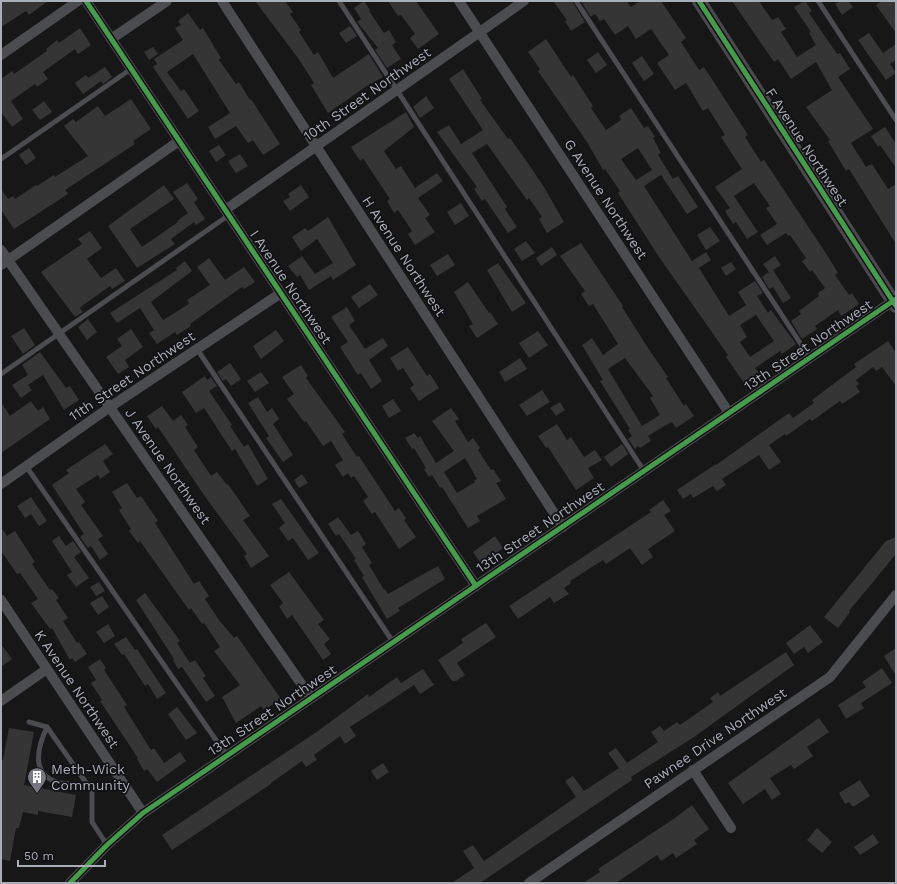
<svg xmlns="http://www.w3.org/2000/svg" width="897" height="884" viewBox="0 0 897 884" font-family="'Work Sans',sans-serif">
  <rect width="100%" height="100%" fill="#171717"/>
  <!-- building -->
  <path fill="#353536" fill-rule="evenodd" d="M1,1H48L29,15L26,11L1,27Z
    M255,1H285L293,12L290,14L301,30L299,32L314,55L318,52L333,78L369,54L383,77L371,84V83L328,113L311,85L314,83L298,58Z
    M364,1L370,10L369,11L384,33L389,30L396,42L392,45L401,59L387,68L375,50L378,48L357,22L361,19L354,8Z
    M388,1H416L439,34L418,49L410,38L415,34L401,15L398,16Z
    M553,1H572L585,22L571,31L565,21L567,20Z
    M581,1H626L631,7L640,1H661L686,38L681,42L699,70L704,67L748,135L745,137L761,162L764,160L829,258L838,273L835,275L849,295L852,293L859,304L841,316L838,310L815,326L817,329L802,339L791,321L801,314L799,311L819,296L818,293L825,288L812,270L810,272L802,261L806,258L790,235L788,236L786,233L767,245L760,235L777,224L766,208L770,206L754,183L734,196L758,232L747,239L736,222L733,224L725,211L730,208L715,187L742,169L721,137L725,135L708,108L703,111L686,83L675,90L657,63L669,55L651,29L636,39L628,26L615,35L604,19L600,21L595,14L591,17Z
    M732,1H759L772,20L778,17L786,29L781,32L797,57L816,45L809,33L811,32L794,7L805,1L812,11L809,13L837,54L840,53L850,69L838,77L873,129L851,143L866,167L872,164L888,189L896,184V244L849,169L846,171L828,141L830,140L806,107L832,90L816,62L791,79L778,59L774,62Z
    M840,1H848L853,7L842,15L835,4Z
    M882,1H896V33L876,5Z
    M188,13L200,30L203,28L221,58L219,60L236,84L239,82L250,100L251,99L280,144L263,155L253,140L248,143L236,126L215,139L208,127L230,113L193,54L167,72L181,91L184,89L199,111L188,119L153,67L157,64L154,59L183,40L175,28L181,25L178,21Z
    M350,26L357,36L346,43L339,33Z
    M80,28L91,45L78,54L75,49L43,72L48,79L37,87L35,84L11,101L23,119L12,127L1,112V79L12,71L14,74L47,51L46,49L57,40L59,43Z
    M869,33L883,53L896,44V60L890,64L896,73L886,80L858,40Z
    M546,39L571,77L573,75L593,106L591,108L606,130L621,120L619,116L631,108L644,128L648,126L655,137L653,138L661,153L658,155L673,179L678,176L698,207L687,214L661,175L644,186L692,261L706,252L711,260L699,268L729,316L746,305L738,292L755,281L763,293L757,296L768,313L771,310L796,344L782,354L780,351L755,368L759,373L744,383L726,357L728,355L659,257L618,193L620,191L605,169L603,170L587,142L538,71L540,69L528,52ZM638,148L652,170L636,180L621,159ZM756,315L774,341L750,357L740,342L747,337L740,325Z
    M153,47L158,54L149,60L144,52Z
    M598,52L607,65L596,73L587,60Z
    M642,56L654,74L644,81L632,63Z
    M105,67L112,77L103,84L101,81L83,94L75,83L86,75L88,78Z
    M463,69L482,99L480,100L508,139L510,138L525,159L544,187L564,222L547,233L539,219L542,217L529,198L527,200L487,144L472,153L507,207L505,209L517,227L508,233L485,199L482,201L474,189L477,187L437,132L449,125L461,144L483,130L449,79Z
    M426,96L434,108L420,118L413,107Z
    M131,99L151,129L133,141L135,144L65,190L68,194L14,229L1,210V189L8,199L13,196L15,199L36,185L37,186L54,175L55,177L88,156L64,126L73,119L76,122L98,106L105,116Z
    M44,101L52,112L40,120L32,110Z
    M406,112L414,127L384,151L396,169L401,166L415,188L437,173L443,181L418,198L430,215L425,218L435,232L415,245L408,234L412,231L398,210L394,213L387,201L390,199L374,175L363,158L360,161L351,147Z
    M885,127L896,144V168L880,145L878,147L871,136Z
    M219,145L226,155L216,162L209,151Z
    M29,148L36,158L26,165L19,155Z
    M240,154L248,166L236,173L228,161Z
    M187,183L198,199L194,202L205,219L196,225L194,222L171,239L175,244L137,268L108,226L164,185L174,199L130,229L142,247L178,222L177,221L188,213L173,192Z
    M301,185L309,197L290,211L283,201L290,197L288,194Z
    M461,203L469,216L455,225L447,212Z
    M328,217L356,265L333,280L331,276L309,290L300,275L297,277L288,266L302,256L315,274L333,263L317,239L301,251L292,237L305,228L308,231Z
    M710,227L720,241L706,250L697,235Z
    M90,231L102,248L87,259L101,278L116,268L125,281L112,289L110,286L82,306L80,308L83,312L75,317L41,272L82,244L78,239Z
    M526,241L535,253L522,261L514,249Z
    M581,243L623,306L622,307L648,348L668,377L666,378L684,406L686,404L694,416L676,428L672,422L666,425L648,436L651,441L640,448L638,446L635,449L628,439L632,436L628,430L630,429L600,381L603,380L582,345L592,338L603,355L618,344L593,304L589,306L581,294L585,291L560,256ZM625,358L653,396L650,398L660,415L642,426L608,369Z
    M552,247L557,255L541,266L536,258Z
    M448,254L455,265L437,276L430,265Z
    M775,256L781,265L773,270L791,298L783,303L773,287L769,289L762,277L769,272L763,264Z
    M209,258L225,280L244,267L255,282L244,289L242,287L190,324L191,326L177,335L175,332L157,344L149,333L154,330L140,308L117,323L110,313L177,270L176,268L185,261L192,271L151,302L163,320L189,304L187,300L210,285L197,267Z
    M731,262L736,269L726,276L721,268Z
    M498,263L526,303L512,312L487,270Z
    M468,282L489,313L490,312L498,324L477,338L469,326L473,324L454,292Z
    M370,284L378,295L359,308L351,297Z
    M347,307L355,321L349,325L365,349L383,338L388,346L369,360L382,381L371,389L361,373L358,375L340,347L348,342L331,317Z
    M88,319L97,332L87,340L78,327Z
    M24,328L35,345L23,354L11,336Z
    M131,329L143,347L125,360L129,367L118,374L106,357L122,346L117,339Z
    M276,330L284,341L261,359L253,346Z
    M538,331L548,345L529,358L519,343Z
    M888,341L896,353V386L882,367L876,371L873,367L856,380L859,384L856,386L860,392L842,404L840,401L812,421L810,419L786,436L785,434L769,445L781,462L769,470L759,455L722,479L726,485L717,491L713,486L693,498L691,494L683,499L677,490L716,464V465L789,413L793,418L814,403L812,400L856,367L854,364Z
    M408,347L427,376L430,374L439,388L419,401L410,388L414,385L403,368L398,371L390,358Z
    M40,352L66,388L70,386L79,400L65,409L64,410L43,375L28,385L32,390L21,398L12,385L28,375L22,365Z
    M520,358L527,369L505,382L499,372Z
    M230,363L241,379L231,386L226,379L223,381L217,372Z
    M301,365L308,376L306,378L345,432L342,434L357,457L359,456L395,511L399,508L406,518L404,520L416,537L399,549L375,512L372,514L363,501L368,497L354,476L351,478L348,473L343,477L335,465L343,460L331,441L323,446L306,421L304,422L287,399L294,394L282,377Z
    M261,372L269,383L255,392L247,381Z
    M205,376L207,380L211,377L217,386L209,391L232,425L230,426L244,447L248,444L268,479L257,486L235,449L232,451L208,414L204,408L196,413L182,392Z
    M542,390L550,402L527,416L519,405Z
    M258,397L267,412L272,408L279,419L273,424L293,455L283,462L266,438L269,436L248,403Z
    M393,399L401,411L389,418L382,406Z
    M31,401L38,411L43,407L50,419L1,453V402L10,416Z
    M560,402L565,410L556,416L550,408Z
    M162,406L173,421L181,415L188,425L185,427L198,447L194,450L211,476L217,472L227,485L228,484L250,516L243,520L269,556L251,568L244,556L247,554L204,495L158,427L156,429L147,416Z
    M451,408L459,419L455,421L468,442L473,438L480,448L478,450L491,470L493,469L501,481L496,483L506,499L477,516L480,521L468,528L442,487L440,488L432,475L429,477L424,469L426,468L414,448L412,449L405,438L414,433L418,438L420,436L436,463L454,451L432,421ZM465,458L477,479L474,481L475,482L457,493L444,472Z
    M557,424L567,440L571,437L584,457L595,450L602,460L588,468L594,478L576,490L548,447L546,448L538,436Z
    M105,444L113,454L103,461L110,472L100,479L98,475L76,489L85,502L81,505L103,536L98,539L108,554L100,560L91,546L88,548L80,537L84,534L52,485L69,473L66,470Z
    M622,444L628,454L611,467L604,457Z
    M302,474L308,483L299,488L294,480Z
    M127,483L137,498L141,496L158,521L155,523L194,584L199,581L209,596L205,599L219,620L234,638L237,636L281,699L264,710L261,706L236,723L222,697L240,685L214,651L220,647L204,623L202,624L191,608L189,610L140,541L138,543L129,531L131,529L119,510L122,508L112,492Z
    M31,497L47,521L39,526L31,514L25,518L17,506Z
    M281,499L319,553L308,560L293,538L288,541L279,528L285,523L272,504Z
    M663,500L671,511L664,515L675,531L648,549L653,557L642,565L630,548L606,564L603,560L570,581L571,583L564,588L569,594L554,603L550,597L518,619L509,606L651,512L649,510Z
    M338,517L351,535L358,531L366,544L362,547L372,563L369,565L384,590L385,589L388,594L438,566L445,579L398,608L400,611L387,619L362,577L364,576L354,560L356,559L339,534L336,536L328,524Z
    M1,527L7,536L15,531L35,562L32,564L50,590L52,589L59,598L56,600L68,618L63,621L77,643L79,642L87,654L75,662L72,658L70,660L52,628L50,629L31,603L38,599L20,573L17,574L1,551Z
    M59,536L66,546L73,541L81,552L74,557L89,578L76,587L67,575L72,572L52,541Z
    M495,536L503,548L481,564L473,552Z
    M896,537V554L849,611L850,612L838,628L824,617L886,541Z
    M289,572L324,620L318,624L330,639L324,644L331,654L323,660L292,615L287,619L279,606L283,603L270,585Z
    M99,582L105,591L96,596L90,587Z
    M145,593L180,641L177,643L190,663L195,660L206,676L203,678L215,696L206,702L182,667L178,669L173,660L174,659L136,600Z
    M102,596L109,607L98,615L90,603Z
    M486,623L496,637L457,663L465,675L456,681H452L438,660L463,643L461,639Z
    M108,624L115,636L104,643L96,632Z
    M810,625L823,642L808,653L804,647L794,654L786,643Z
    M126,637L135,650L137,649L166,693L157,699L148,684L145,686L124,654L122,655L114,644Z
    M1,644L12,659L1,667Z
    M896,648V676L884,656Z
    M786,652L794,665L694,737L631,777L632,780L480,883H452L474,868L463,851L473,845L484,861L576,797L565,781L573,776L584,791L619,768L608,753L616,748L627,763L658,742L651,732L660,726L664,731L677,722L680,725L713,702L710,698L718,692L720,696Z
    M100,659L106,668L104,670L127,705L124,707L151,750L154,748L164,763L180,752L186,761L157,782L147,769L144,771L137,759L138,758L100,701L102,700L91,683L96,680L88,667Z
    M882,668L892,683L861,703L864,708L846,719L838,705L866,687L862,682Z
    M423,669L434,685L420,694L414,685L390,701L350,727L356,736L345,744L340,736L314,755L317,760L306,767L302,761L271,783V784L172,850L162,835L318,731L368,694L369,697L397,677L401,683Z
    M177,707L197,733L186,740L168,714Z
    M819,718L829,732L807,747L813,756L794,769L791,765L770,778L781,794L772,800L765,789L743,804L728,783Z
    M9,728L34,732L24,785L76,795L72,817L38,811V815L23,812L19,828H16L10,861L1,859V760H3Z
    M383,763L389,772L377,780L371,771Z
    M860,780L870,796L853,807L849,802L845,804L839,793Z
    M692,805L709,829L694,840L697,844L676,858L673,853L661,861L657,855L616,883H583L600,872L598,869L675,818Z
    M817,828L832,842L822,853L807,840Z
    M873,834L879,843L860,855L854,847Z"/>
  <g fill="none" stroke-linecap="round" stroke-linejoin="round">
    <!-- lane -->
    <path stroke="#4b4c50" stroke-width="5" d="M339,1L644,471
      M576,1L810,358
      M818,1L896,120
      M1,159L131,69
      M197,349L393,642
      M1,374L229,215
      M26,466L227,756
      M29,722L47,727L92,791V822L107,845
      M47,727C38,746 30,774 57,782C66,785 78,784 88,785"/>
    <!-- street -->
    <path stroke="#4b4c50" stroke-width="10" d="M86,1L476,586
      M222,1L563,527
      M459,1L729,413
      M111,39L167,1
      M1,55L78,1
      M225,210L524,1
      M1,250L311,698
      M1,265L179,141
      M1,484L110,407L281,293
      M1,600L143,813
      M1,701L47,669
      M693,770L731,828
      M70,883L107,845L143,813L896,299
      M529,883L830,677L896,595"/>
    <!-- secondary -->
    <path stroke="#4a4a4e" stroke-width="14" d="M699,1L896,306"/>
    <!-- cycleway casing -->
    <g stroke="#111113" stroke-width="8">
      <path id="cycleway" d="M86,1L476,586
        M699,1L896,306
        M70,883L107,845L143,813L896,299"/>
    </g>
    <!-- cycleway -->
    <use href="#cycleway" stroke="#469c4c" stroke-width="5"/>
  </g>
  <!-- icons -->
  <defs>
    <g id="building-pin" transform="scale(1)"><path d="M0 17L-7.5 6A9.5 9.5 0 1 1 7.5 6Z" fill="#757880" stroke="#111113"/><path d="M-4-6H4V6H1V3H-1V6H-4ZM-2.5-4.3h1.7v1.8h-1.7ZM.8-4.3h1.7v1.8H.8ZM-2.5-1h1.7V.8h-1.7ZM.8-1h1.7V.8H.8Z" fill="#fff"/></g>
  </defs>
  <g fill-rule="evenodd">
    <use href="#building-pin" x="37" y="777"/>
  </g>
  <g text-anchor="middle" stroke-width="3.5" stroke-linejoin="round" paint-order="stroke">
    <!-- street labels -->
    <g font-size="14" fill="#a8adb8" stroke="#111113">
      <text transform="translate(367 94) rotate(-35)" y="5">10th Street Northwest</text>
      <text transform="translate(807 147) rotate(57)" y="5">F Avenue Northwest</text>
      <text transform="translate(606 199) rotate(57)" y="5">G Avenue Northwest</text>
      <text transform="translate(404 256) rotate(57)" y="5">H Avenue Northwest</text>
      <text transform="translate(291 287) rotate(56)" y="5">I Avenue Northwest</text>
      <text transform="translate(808 345) rotate(-34)" y="5">13th Street Northwest</text>
      <text transform="translate(132 376) rotate(-34)" y="5">11th Street Northwest</text>
      <text transform="translate(168 466) rotate(55)" y="5">J Avenue Northwest</text>
      <text transform="translate(540 527) rotate(-34)" y="5">13th Street Northwest</text>
      <text transform="translate(77 689) rotate(56)" y="5">K Avenue Northwest</text>
      <text transform="translate(272 710) rotate(-34)" y="5">13th Street Northwest</text>
      <text transform="translate(715 738) rotate(-34)" y="5">Pawnee Drive Northwest</text>
    </g>
    <!-- poi labels -->
    <g font-size="14" fill="#a8adb8" stroke="#111113" text-anchor="start">
      <text x="51" y="774">Meth-Wick<tspan x="51" dy="16">Community</tspan></text>
    </g>
  </g>
  <!-- border -->
  <rect width="897" height="884" fill="none" stroke="#a8adb8" stroke-width="4"/>
  <!-- scale -->
  <path d="M18 860v6h87v-6" fill="none" stroke="#a8adb8" stroke-width="2"/>
  <text x="24" y="860" font-size="12" fill="#a8adb8" stroke="#111113" stroke-width="3" paint-order="stroke">50 m</text>
</svg>
